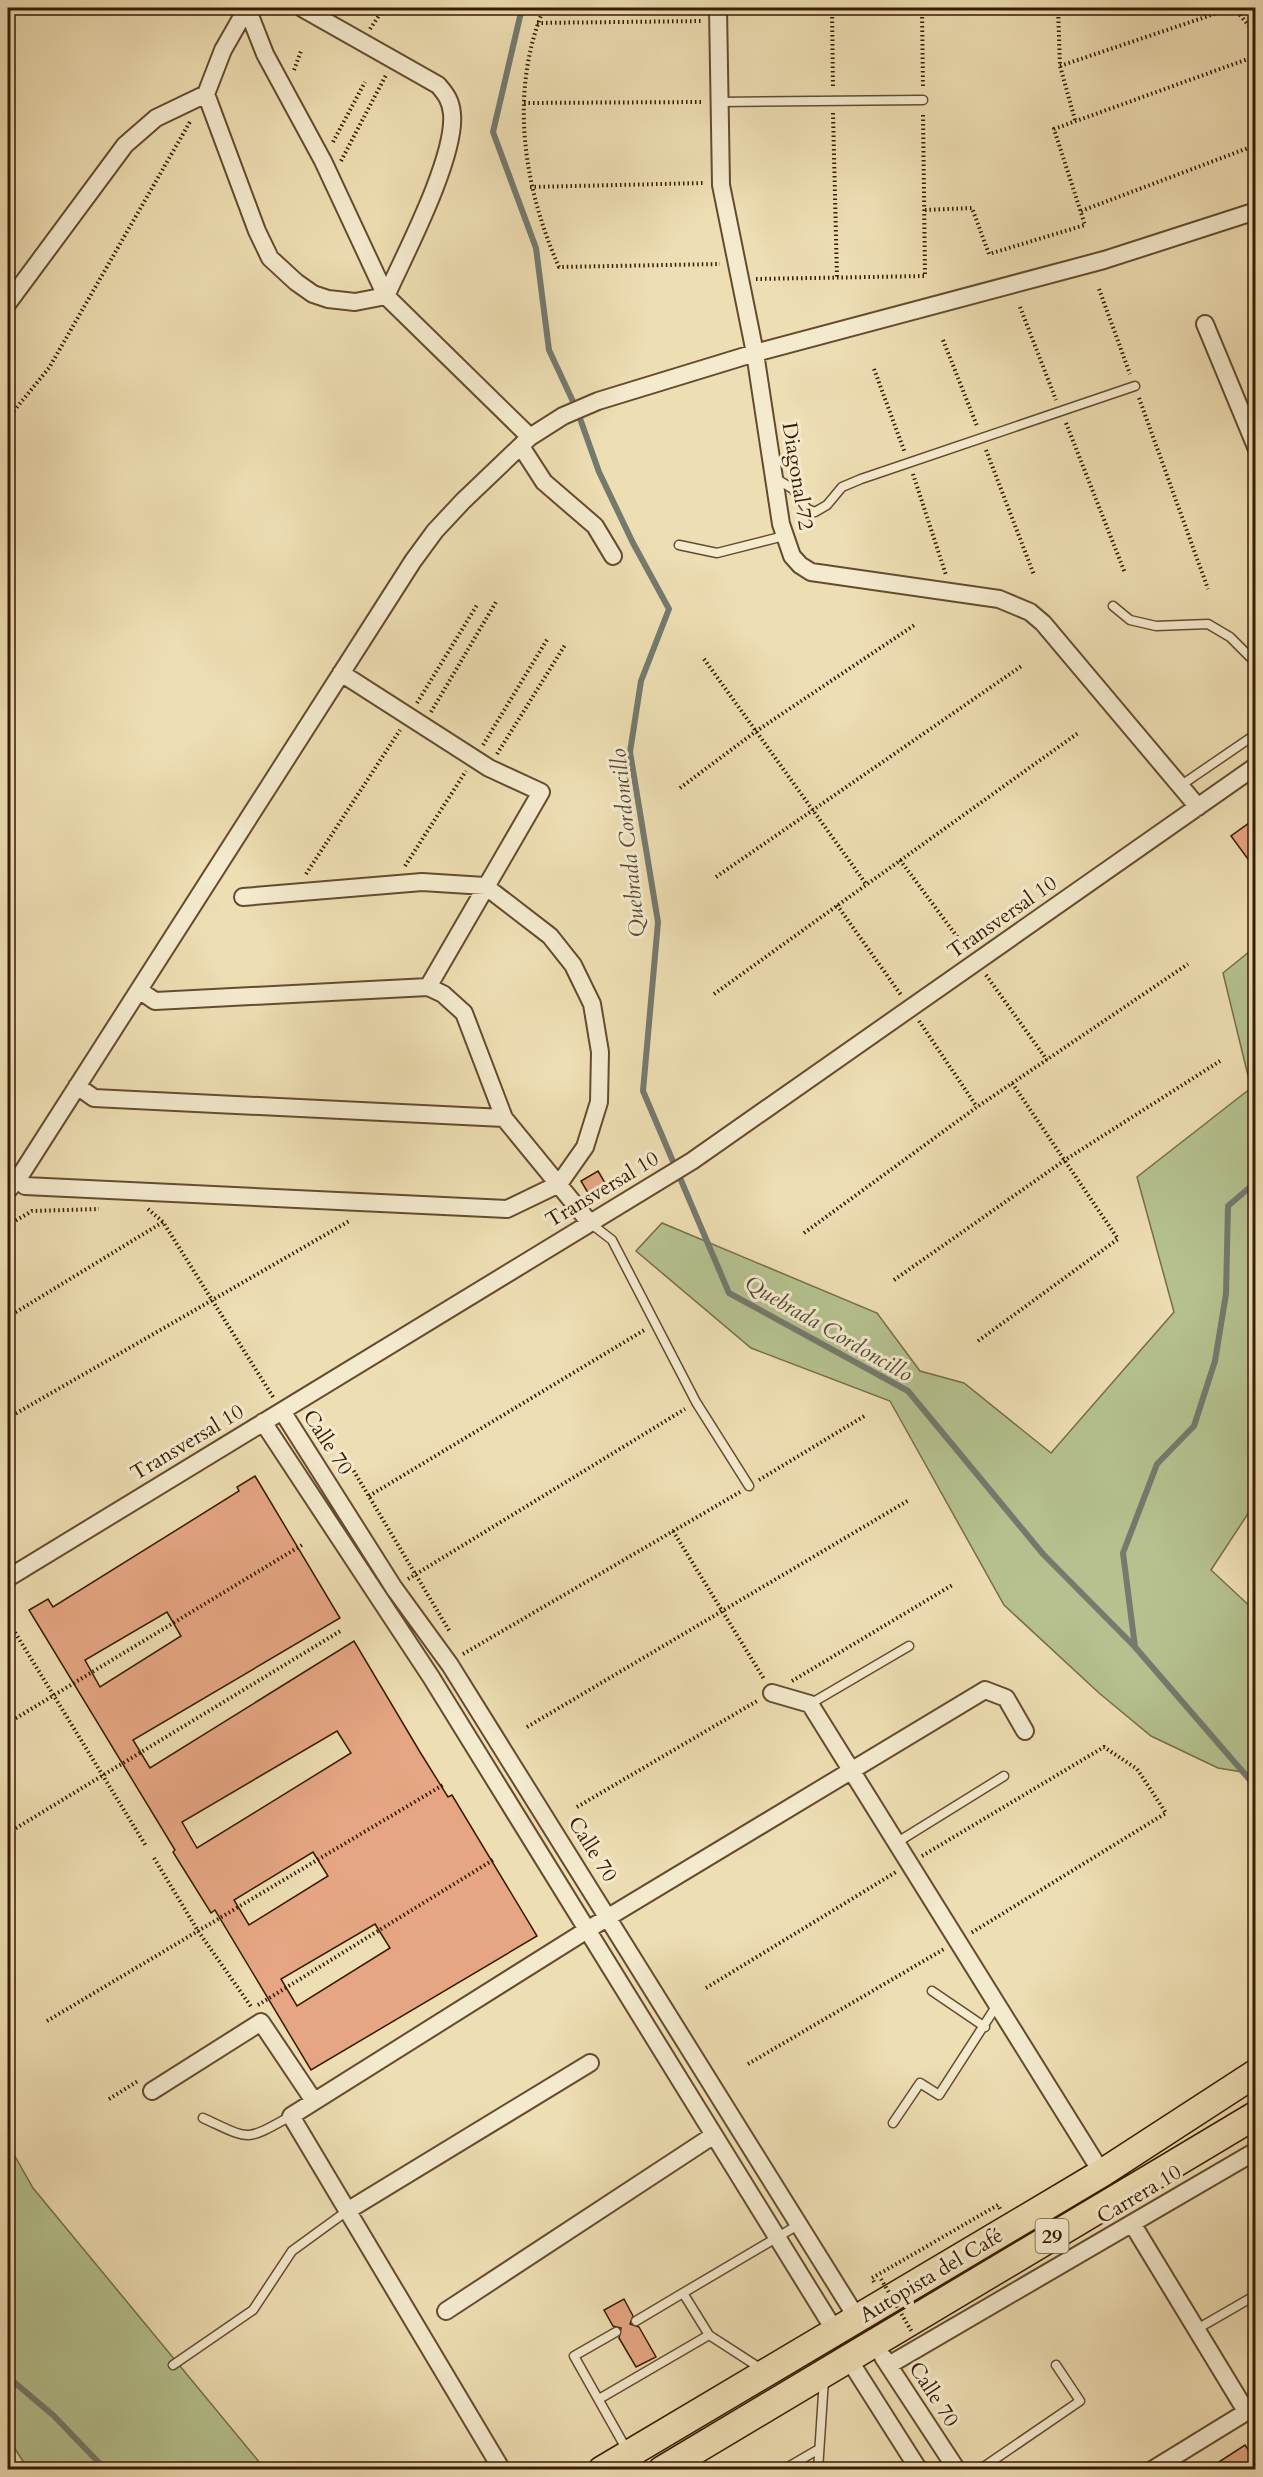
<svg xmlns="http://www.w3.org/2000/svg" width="1263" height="2477" viewBox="0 0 1263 2477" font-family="Cardo,serif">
  <rect width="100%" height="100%" fill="#eedeb3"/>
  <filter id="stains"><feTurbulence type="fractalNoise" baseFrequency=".00333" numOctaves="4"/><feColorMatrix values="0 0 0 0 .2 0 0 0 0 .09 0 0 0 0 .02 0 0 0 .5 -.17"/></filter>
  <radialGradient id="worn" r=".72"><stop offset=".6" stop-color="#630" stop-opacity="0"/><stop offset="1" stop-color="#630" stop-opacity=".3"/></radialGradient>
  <!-- green -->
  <path fill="#b5c28f" stroke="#766e48" stroke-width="1.5" d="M1255,947V1503L1211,1570L1255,1611V1774L1218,1768L1151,1736L1099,1693L1004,1605L890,1401L751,1348L636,1251L662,1223L877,1313L920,1371L964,1383L1051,1453L1174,1312L1137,1177L1251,1088L1223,973Z
    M8,2144L33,2188L265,2469H28L8,2438Z"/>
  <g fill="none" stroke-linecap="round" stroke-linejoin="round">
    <!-- stream -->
    <path stroke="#747a6e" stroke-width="6" d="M522,8L493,132L536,248L549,350L577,410L599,472L633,543L669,609L641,681L630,752L658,922L643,1091L729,1293L908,1391L1043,1554L1135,1647L1256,1787
      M1135,1647L1123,1553L1157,1464L1194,1426L1215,1361L1226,1294L1228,1206L1256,1182
      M8,2377L53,2415L106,2470"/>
  </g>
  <!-- building -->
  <path fill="#e6a683" stroke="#371a01" stroke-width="1.5" fill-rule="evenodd" d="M1256,818V870L1231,836Z
    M598,1171L608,1188L591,1198L581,1181Z
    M255,1476L340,1618L133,1740L150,1768L354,1641L420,1752L448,1797L452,1795L537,1936L311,2070L215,1910L211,1913L173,1852L175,1850L29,1610L48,1599L53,1607L239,1491L237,1487ZM167,1612L181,1636L100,1687L85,1660ZM337,1731L351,1753L197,1848L182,1822ZM313,1852L328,1876L249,1925L234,1900ZM375,1924L390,1948L297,2006L281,1979Z
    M624,2299L633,2316L630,2324L639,2327L656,2357L636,2367L619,2338L621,2328L613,2326L604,2310Z
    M1245,2445L1256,2461V2469H1208Z"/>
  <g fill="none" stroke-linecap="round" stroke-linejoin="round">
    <!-- service casing -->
    <g stroke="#654b2e" stroke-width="11">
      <path id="service" d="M719,102L923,100
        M775,478L793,489L807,509L815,512L827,505L842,487L861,479L1135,386
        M679,545L717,553L784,536
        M1113,606L1130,620L1156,626L1208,624L1230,637L1256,663
        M1180,786L1256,734
        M590,1223L612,1240L696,1402L749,1486
        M810,1704L909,1646
        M896,1843L1004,1776
        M932,1991L985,2027
        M203,2118C251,2140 244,2142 291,2116
        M893,2123L920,2083L939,2095L997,2005
        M683,2293L798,2225
        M636,2321L683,2293L709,2335L763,2370
        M1197,2329L1256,2295
        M616,2332L574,2356L628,2452
        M173,2365L253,2310L292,2251L347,2211
        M599,2399L709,2335
        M783,2470L819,2449
        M818,2470L824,2379
        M979,2470L1080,2401L1056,2365"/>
    </g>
    <!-- minor casing -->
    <g stroke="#654b2e" stroke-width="20">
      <path id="minor" d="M247,8L223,50L206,94L257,231L270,258L296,282L313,294L328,299L355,302L386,296L530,437
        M247,8L265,54L323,161L386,296
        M302,8L438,85C446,94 451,101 452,114C456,157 405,254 386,296
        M718,8L721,185L755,353L781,524L792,556L800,565L811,572L999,599L1030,612L1043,623L1198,807
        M8,303L125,145L156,118L206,94
        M1205,324L1256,447
        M522,448L544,482L595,526L613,556
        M341,673L489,768L541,792L428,987
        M139,990L155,1001L428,987L443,994L464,1013L504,1118L590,1223
        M77,1086L94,1098L504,1118
        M18,1179L25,1186L507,1209L559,1184L585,1147L599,1102L600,1052L592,1004L573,965L550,936L485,886L422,882L243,897
        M8,1190L18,1179L413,561L435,531L463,501L530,437L563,416L598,401L755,353L1104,260L1256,211
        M282,1411L394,1588L450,1665L857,2318
        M263,1422L431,1677L835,2331
        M8,1578L692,1161L1256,766
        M772,1693L810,1704L1102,2173
        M152,2091L261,2022L314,2101
        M347,2211L590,2063
        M1133,2225L1246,2411
        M446,2311L714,2135
        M883,2357L957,2470
        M848,2358L919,2470
        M889,2365L1256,2151
        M502,2470L291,2116L587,1930L985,1690L1006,1698L1025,1731
        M1152,2470L1256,2406"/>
    </g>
    <!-- trunk casing -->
    <g stroke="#371a01" stroke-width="30">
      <path id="trunk" d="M602,2470L1102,2173L1256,2073
        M662,2470L1256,2115"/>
    </g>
    <!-- path -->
    <path stroke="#371a01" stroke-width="4" stroke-dasharray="1.5 3" stroke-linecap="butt" d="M544,8C509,91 523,186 559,267L720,264
      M832,8L833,88
      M922,8L923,88
      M1058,8L1060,66L1075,120
      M1234,8L1256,34
      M537,23L703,21
      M370,29L384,8
      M1060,66L1232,8
      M294,70L301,51
      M524,103L703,102
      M833,113L837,278
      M333,142L365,82
      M341,161L386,75
      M530,187L705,183
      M925,210L972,208L989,254L1085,225L1054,129L1256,56
      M1081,211L1256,145
      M756,279L925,276L923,113
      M1099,289L1130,374
      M1020,307L1056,400
      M943,340L977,426
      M874,369L905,453
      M1139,398L1208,589
      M8,418L49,368L191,120
      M1066,423L1125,573
      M986,450L1034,575
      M913,474L946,575
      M704,659L866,884
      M417,703L477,605
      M431,712L496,602
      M483,745L548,638
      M497,754L565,645
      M680,788L755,732L916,624
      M900,860L967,950
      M405,866L466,771
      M306,874L400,730
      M716,877L1023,665
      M837,905L901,995
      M986,975L1047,1060
      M714,994L1078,733
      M919,1021L977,1107
      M148,1209L163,1222L273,1397
      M8,1225L32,1211L99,1209
      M804,1233L977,1107L1188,964
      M894,1280L1065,1160L1220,1061
      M8,1317L163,1222
      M978,1341L1118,1239L1012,1083
      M8,1418L351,1220
      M349,1463L450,1632
      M759,1480L866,1415
      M369,1496L646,1329
      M673,1531L764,1679
      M408,1579L685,1409
      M8,1621L146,1846
      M463,1654L740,1492
      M792,1681L954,1584
      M8,1723L302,1545
      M527,1727L909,1500
      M577,1807L757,1701
      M8,1833L342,1630
      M922,1856L1104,1747L1137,1769L1166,1813L971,1933
      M154,1858L198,1931L252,2008
      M706,1988L896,1872
      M258,2005L493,1860
      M47,2021L443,1785
      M748,2064L944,1949
      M109,2099L138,2081
      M874,2282L872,2278L998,2205L1000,2209"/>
    <!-- service -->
    <use href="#service" stroke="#f4eace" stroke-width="8"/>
    <!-- minor -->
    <use href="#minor" stroke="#f4eace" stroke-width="16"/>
    <!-- trunk -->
    <use href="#trunk" stroke="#eedeb3" stroke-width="27"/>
    <!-- path-bridge -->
    <path stroke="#371a01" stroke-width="4" stroke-dasharray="1.5 3" stroke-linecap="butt" d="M881,2279L912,2332"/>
  </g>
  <g text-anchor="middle" stroke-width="6" stroke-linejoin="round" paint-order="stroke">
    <!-- shield labels -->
    <rect fill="#f4eace" stroke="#70583e" stroke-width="1.5" x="1035.5" y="2219" width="33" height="34" rx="4.5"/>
    <g font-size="20" font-weight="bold" fill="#371a01">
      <text x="1052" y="2243">29</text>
    </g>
    <!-- street labels -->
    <g font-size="21" fill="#371a01" stroke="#f4eace">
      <text transform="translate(798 476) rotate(81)" y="7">Diagonal 72</text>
      <text transform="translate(1002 917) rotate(-35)" y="7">Transversal 10</text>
      <text transform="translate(602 1189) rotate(-31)" y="7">Transversal 10</text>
      <text transform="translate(187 1442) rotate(-31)" y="7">Transversal 10</text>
      <text transform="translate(328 1442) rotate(57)" y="7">Calle 70</text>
      <text transform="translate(593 1849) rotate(58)" y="7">Calle 70</text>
      <text transform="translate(1139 2194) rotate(-31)" y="7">Carrera 10</text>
      <text transform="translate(931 2275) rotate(-31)" y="7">Autopista del Café</text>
      <text transform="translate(934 2394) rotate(57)" y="7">Calle 70</text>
    </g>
    <!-- water labels -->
    <g font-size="22" font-style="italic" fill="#554a37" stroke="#f4eace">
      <text transform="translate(627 843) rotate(-96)" y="8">Quebrada Cordoncillo</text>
      <text transform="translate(829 1328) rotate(30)" y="8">Quebrada Cordoncillo</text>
    </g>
  </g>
  <!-- margin -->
  <rect width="1263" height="2477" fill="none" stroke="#eedeb3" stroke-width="30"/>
  <rect x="9" y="9" width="1245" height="2459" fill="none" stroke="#371a01" stroke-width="3"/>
  <rect x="15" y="15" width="1233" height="2447" fill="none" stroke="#371a01" stroke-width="1.5"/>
  <rect width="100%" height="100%" filter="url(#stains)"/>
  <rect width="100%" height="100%" fill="url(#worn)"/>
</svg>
